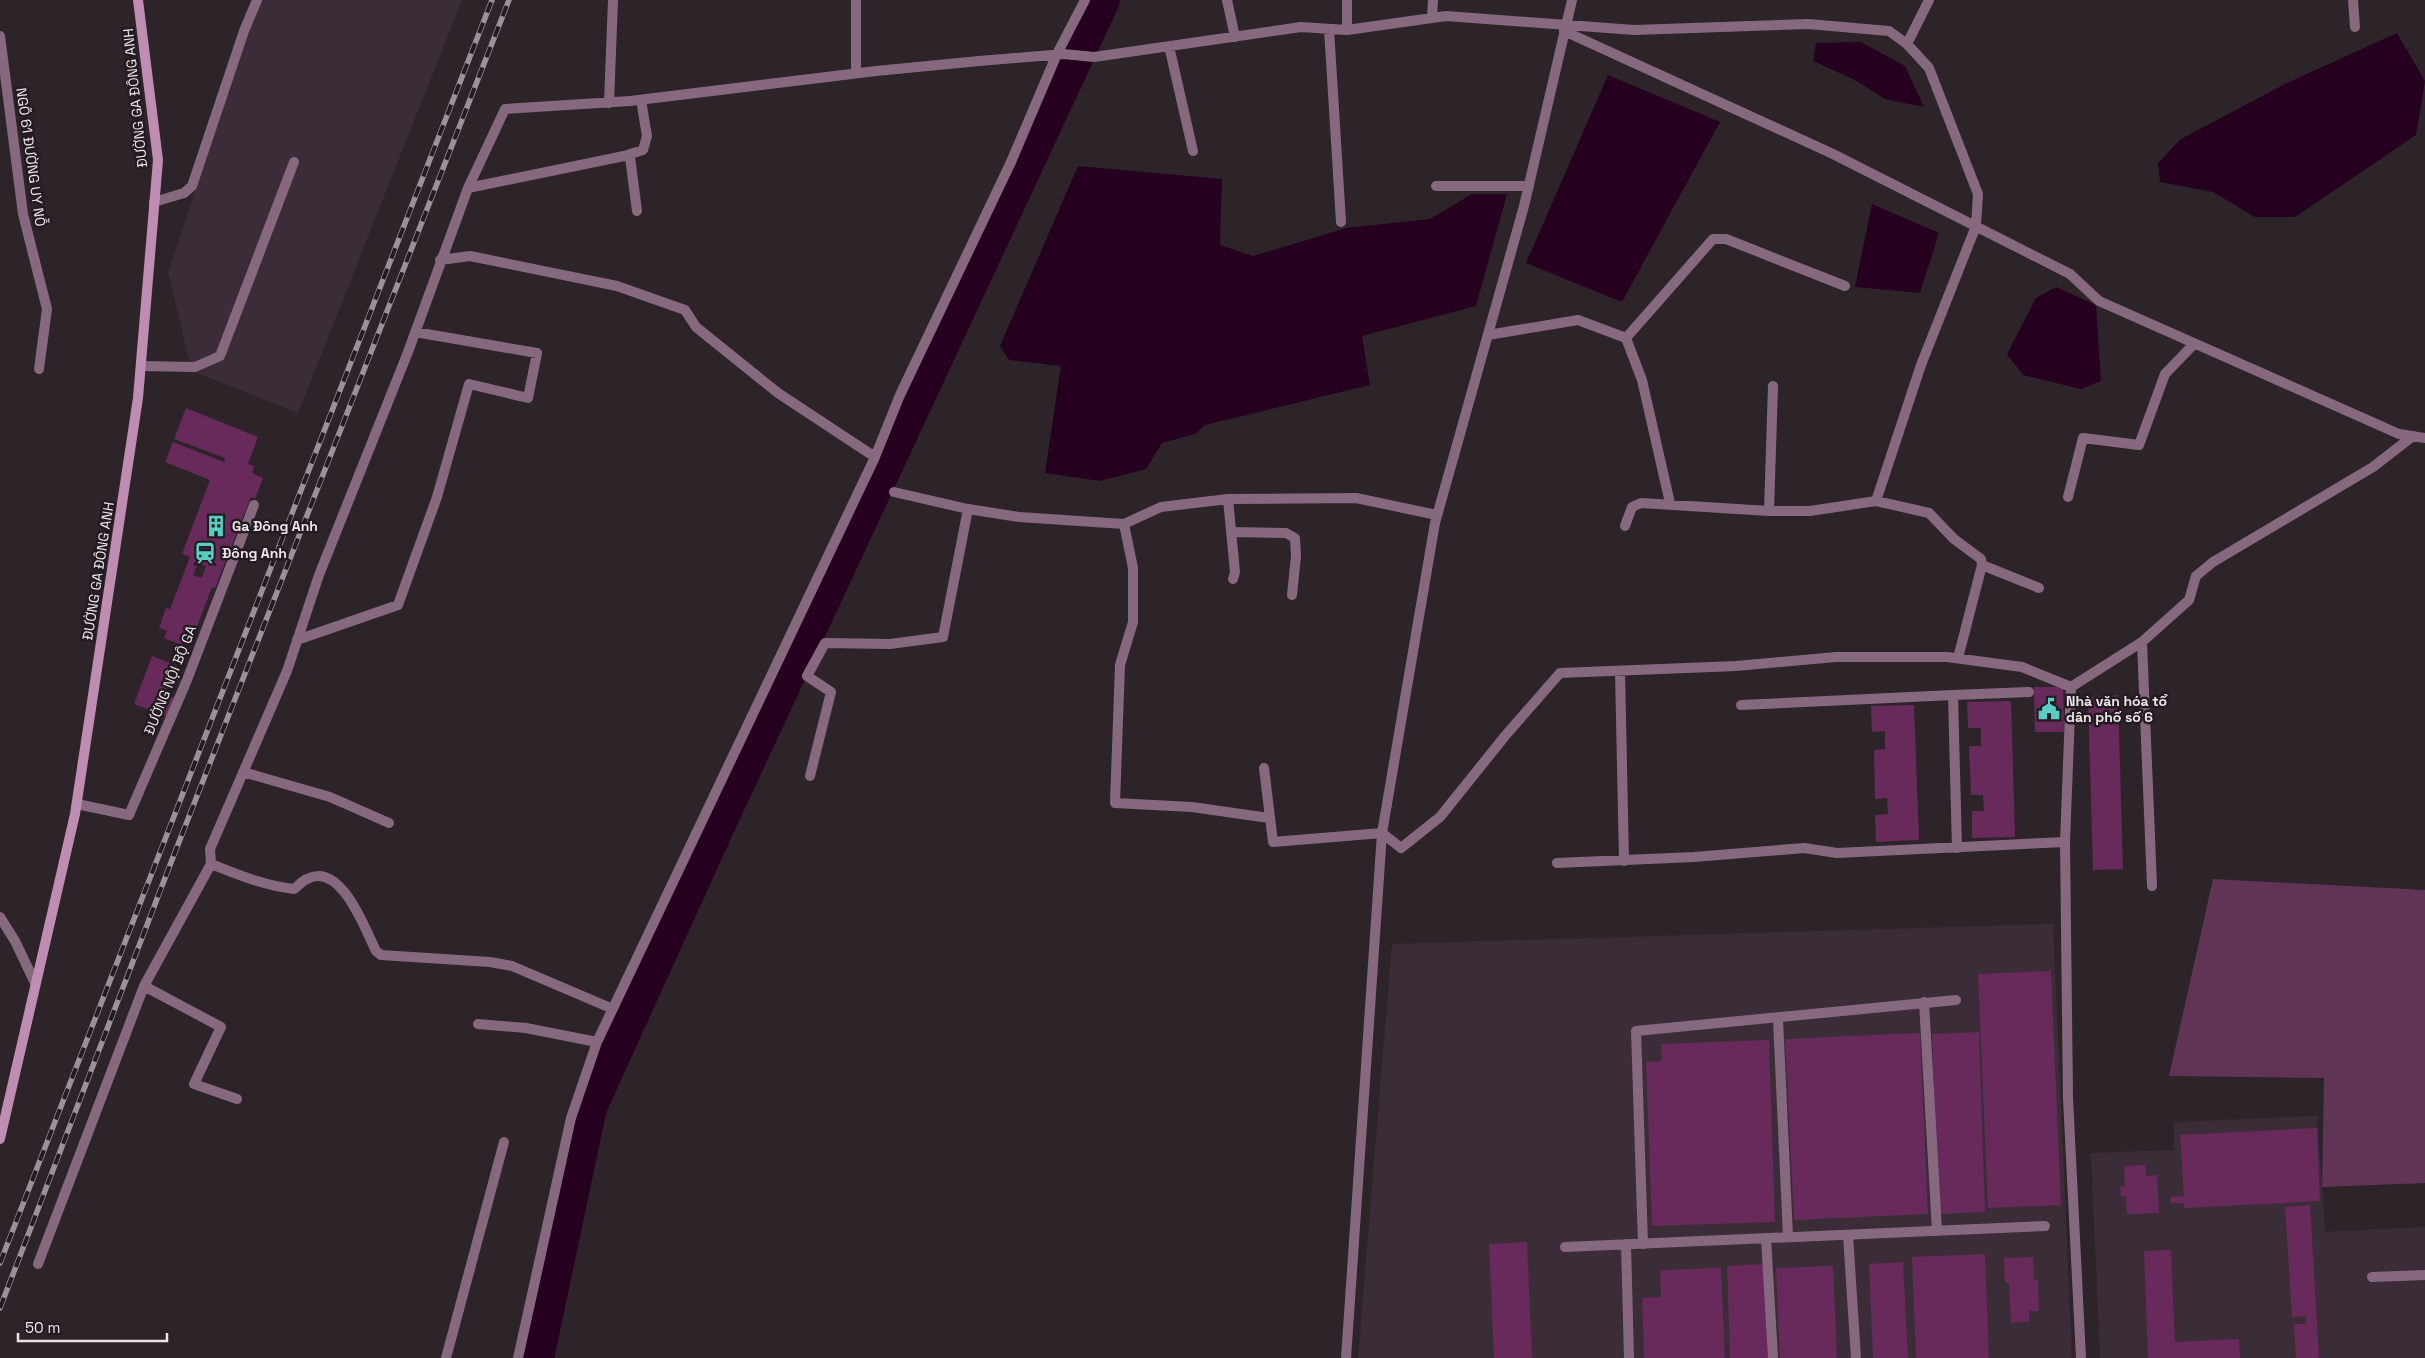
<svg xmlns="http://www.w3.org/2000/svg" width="2425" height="1358" viewBox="0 0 2425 1358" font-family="'Space Grotesk',sans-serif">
  <rect width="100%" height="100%" fill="#2d242a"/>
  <!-- built -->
  <path fill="#3b2d37" d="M259,0H462L298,413L192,371L168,272Z
    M2053,924L2072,1358H1358L1392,944Z
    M2317,1116L2325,1232L2425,1227V1358H2100L2091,1153L2174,1150V1122Z"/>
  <!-- green -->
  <path fill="#613456" d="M2213,879L2425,890V1183L2322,1187L2324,1078L2169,1076Z"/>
  <!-- water -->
  <path fill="#26001f" d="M2397,33L2425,81L2416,135L2295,217H2255L2213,192L2160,182L2158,163L2181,139L2285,84Z
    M1861,42L1905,66L1924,107L1885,99L1853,79L1813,61L1816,43Z
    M1608,75L1720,122L1622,302L1526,263Z
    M1078,166L1222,179L1220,245L1253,256L1346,228L1430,219L1472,194H1507L1476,306L1362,336L1370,385L1205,425L1195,434L1162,443L1146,469L1100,481L1045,473L1061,366L1009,360L1000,346Z
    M1872,204L1939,233L1920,293L1855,287Z
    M2056,287L2096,305L2101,381L2081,389L2023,375L2007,354L2036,298Z"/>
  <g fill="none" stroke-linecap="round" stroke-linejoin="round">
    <!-- river -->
    <path stroke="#26001f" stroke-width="36" d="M536,1358L589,1107L715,830L1102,0"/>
  </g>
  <!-- building -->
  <path fill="#68295b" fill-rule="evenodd" d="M186,408L258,437L248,464L254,466L252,473L263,478L255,499L251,497L215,588L212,587L192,640L187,638L184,646L164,638L167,631L159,628L166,608L170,609L190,557L182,554L210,480L165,462L173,442L224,462L225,458L174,439ZM198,563L206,566L202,578L193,575Z
    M152,656L177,666L165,694L175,698L168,717L134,704Z
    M2034,687H2063L2064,732H2035Z
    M2118,695L2123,869L2093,870L2088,697Z
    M2011,701L2015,837L1972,838V811H1984L1983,795H1971L1969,746H1981V728H1968L1967,702Z
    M1914,705L1919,840L1876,842L1875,815L1888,814L1887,798L1875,799L1874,750L1885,749V731L1872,732L1871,706Z
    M2051,971L2061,1205L1988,1208L1978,974Z
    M1979,1032L1985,1212L1938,1214L1932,1034Z
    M1920,1033L1928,1214L1794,1220L1785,1039Z
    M1769,1040L1775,1222L1652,1226L1646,1062L1662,1061L1661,1044Z
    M2317,1128L2320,1201L2184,1208V1203H2171V1197L2184,1196L2180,1135Z
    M2145,1165L2146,1176L2157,1175L2159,1213L2127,1214L2126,1196L2121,1197L2120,1187H2125L2124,1166Z
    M2310,1205L2319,1358H2296L2294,1324H2306V1316L2292,1317L2285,1207Z
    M1527,1242L1532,1358H1494L1489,1244Z
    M2171,1250L2175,1342L2239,1339L2240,1358H2148L2144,1251Z
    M1985,1254L1989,1358H1916L1912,1257Z
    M2033,1257L2034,1280H2038L2039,1311H2029V1322L2011,1323L2009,1283H2005L2004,1258Z
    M1903,1262L1908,1358H1873L1869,1264Z
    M1765,1264L1768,1358H1730L1727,1266Z
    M1833,1266L1837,1358H1780L1776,1268Z
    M1721,1268L1725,1358H1644L1642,1298L1661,1297L1660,1270Z"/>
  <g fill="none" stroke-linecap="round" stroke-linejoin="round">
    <!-- lane -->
    <path stroke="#87697f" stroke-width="10" d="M141,366L195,367L220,356L294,162
      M77,804L129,815L187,680L254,505
      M1924,1002L1937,1231
      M1778,1019L1788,1237
      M1848,1235L1856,1358
      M1766,1238L1773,1358
      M1626,1244L1629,1358
      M1643,1244L1636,1031L1956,1000
      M1565,1247L2045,1226
      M2372,1277L2425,1275"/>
    <!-- street -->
    <path stroke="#87697f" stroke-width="10" d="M1227,0L1235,37
      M2353,0L2355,27
      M1432,18L1433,0
      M1329,29L1341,222
      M1347,30V0
      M1564,31L1833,154L2070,274L2099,301L2399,434L2425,438
      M0,36L23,214L47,309L39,369
      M1907,44L1929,0
      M1169,46L1193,151
      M856,73V0
      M609,103L613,0
      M624,156L643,150L647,136L641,100
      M1436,186H1529
      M468,188L624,156L630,157L637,211
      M154,202L184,193L192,186L244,31L257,0
      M440,260L470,256L617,286L685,310L696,327L778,393L875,457
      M1488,335L1578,320L1626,338L1642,380L1670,503
      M1626,338L1713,239H1726L1845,286
      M2068,497L2083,438L2139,445L2165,374L2194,344
      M1228,499L1235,572L1233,579
      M968,509L1019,517L1124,524L1161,507L1228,499L1356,498L1437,515
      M1769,511L1773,386
      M1124,524L1133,568V622L1120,665L1115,803L1192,807L1269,818
      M1625,526L1632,507L1641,503L1769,511H1810L1876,501L1929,513L1954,539L1981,559L1982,565L1958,658
      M1231,532L1286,533L1295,538L1296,556L1292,595
      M1982,565L2039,588
      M297,640L398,605L437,497L469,384L528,398L537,353L415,332
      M2142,642L2152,886
      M1620,671L1624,861
      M2071,687L2065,842L2068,1098L2081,1358
      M2071,687L2142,642L2189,600L2196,576L2213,562L2373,467L2413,436
      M1953,695L2029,692
      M1741,705L1953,695L1957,848
      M1264,768L1273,842L1382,833L1401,848L1440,817L1505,736L1560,673L1736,666L1836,657H1947L2022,667L2071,687
      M243,772L330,797L389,823
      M810,776L831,692L807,676L825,643L890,644L943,637L968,509L894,492
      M1557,863L1694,857L1804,848L1837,853L2065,842
      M211,864C239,875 265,886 294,889C298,886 302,881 307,879C341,861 365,929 376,951L381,955L490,962L512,966L613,1009
      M0,917L15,941L35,983
      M144,986L221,1027L194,1084L237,1099
      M478,1024L526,1028L597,1042L571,1118L518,1358
      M597,1042L875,457L900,395L1011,162L1057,54L1085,0
      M38,1264L144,986L211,864L210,849L287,671L319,575L408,352L468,188L505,109L630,101L876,71L979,61L1064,54L1094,57L1301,27L1347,30L1446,16L1634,30L1808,24L1889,31L1907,44L1929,68L1978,194L1976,226L1921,365L1876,501
      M446,1358L504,1142
      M1346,1358L1382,833L1435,523L1524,206L1572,0"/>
    <!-- secondary -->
    <path stroke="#be8db1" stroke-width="10" d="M0,1139L75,814L138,398L158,160L138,0"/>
    <!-- rail casing -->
    <g stroke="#9a9298" stroke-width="5.5">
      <path id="rail" d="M0,1263L492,0
        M0,1308L170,865L509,0"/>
    </g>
    <!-- rail -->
    <use href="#rail" stroke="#231b21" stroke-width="4" stroke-dasharray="11" stroke-linecap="butt"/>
  </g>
  <!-- icons -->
  <defs>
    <g id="building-bare" transform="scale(1.725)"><path d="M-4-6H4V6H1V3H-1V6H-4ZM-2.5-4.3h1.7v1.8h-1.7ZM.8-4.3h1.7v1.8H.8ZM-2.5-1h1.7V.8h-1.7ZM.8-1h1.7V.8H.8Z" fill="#57cec2" stroke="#231b21" stroke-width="2.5" paint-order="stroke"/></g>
    <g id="station-bare" transform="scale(1.725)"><path d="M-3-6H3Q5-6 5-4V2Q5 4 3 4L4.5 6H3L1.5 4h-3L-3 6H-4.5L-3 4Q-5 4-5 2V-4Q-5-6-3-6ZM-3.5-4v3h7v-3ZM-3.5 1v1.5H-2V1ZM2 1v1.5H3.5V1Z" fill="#57cec2" stroke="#231b21" stroke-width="2.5" paint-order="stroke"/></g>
    <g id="civic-bare" transform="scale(1.725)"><path d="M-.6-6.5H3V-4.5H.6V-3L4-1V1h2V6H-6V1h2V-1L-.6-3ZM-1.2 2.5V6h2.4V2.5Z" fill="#57cec2" stroke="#231b21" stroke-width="2.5" paint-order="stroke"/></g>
  </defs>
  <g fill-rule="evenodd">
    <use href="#building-bare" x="216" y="526"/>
    <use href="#station-bare" x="205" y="553"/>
    <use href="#civic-bare" x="2049" y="709"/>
  </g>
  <g text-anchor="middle" stroke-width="5" stroke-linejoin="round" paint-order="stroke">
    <!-- street labels -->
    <g font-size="14" fill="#ece6eb" stroke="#231b21">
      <text transform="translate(135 98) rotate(-96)" y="5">ĐƯỜNG GA ĐÔNG ANH</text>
      <text transform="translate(31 157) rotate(82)" y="5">NGÕ 61 ĐƯỜNG UY NỖ</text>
      <text transform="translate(98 571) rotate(-81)" y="5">ĐƯỜNG GA ĐÔNG ANH</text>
      <text transform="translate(170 680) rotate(-68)" y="5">ĐƯỜNG NỘI BỘ GA</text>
    </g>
    <!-- poi labels -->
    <g font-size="14" font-weight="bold" fill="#ece6eb" stroke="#231b21" text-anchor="start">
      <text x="232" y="531">Ga Đông Anh</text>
      <text x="222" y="558">Đông Anh</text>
      <text x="2066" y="706">Nhà văn hóa tổ<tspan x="2066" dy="16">dân phố số 6</tspan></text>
    </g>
  </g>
  <!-- scale -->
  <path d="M18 1333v8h149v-8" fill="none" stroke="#ece6eb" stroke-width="2.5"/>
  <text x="25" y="1333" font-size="15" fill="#ece6eb" stroke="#231b21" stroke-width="4" paint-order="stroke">50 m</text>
</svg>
